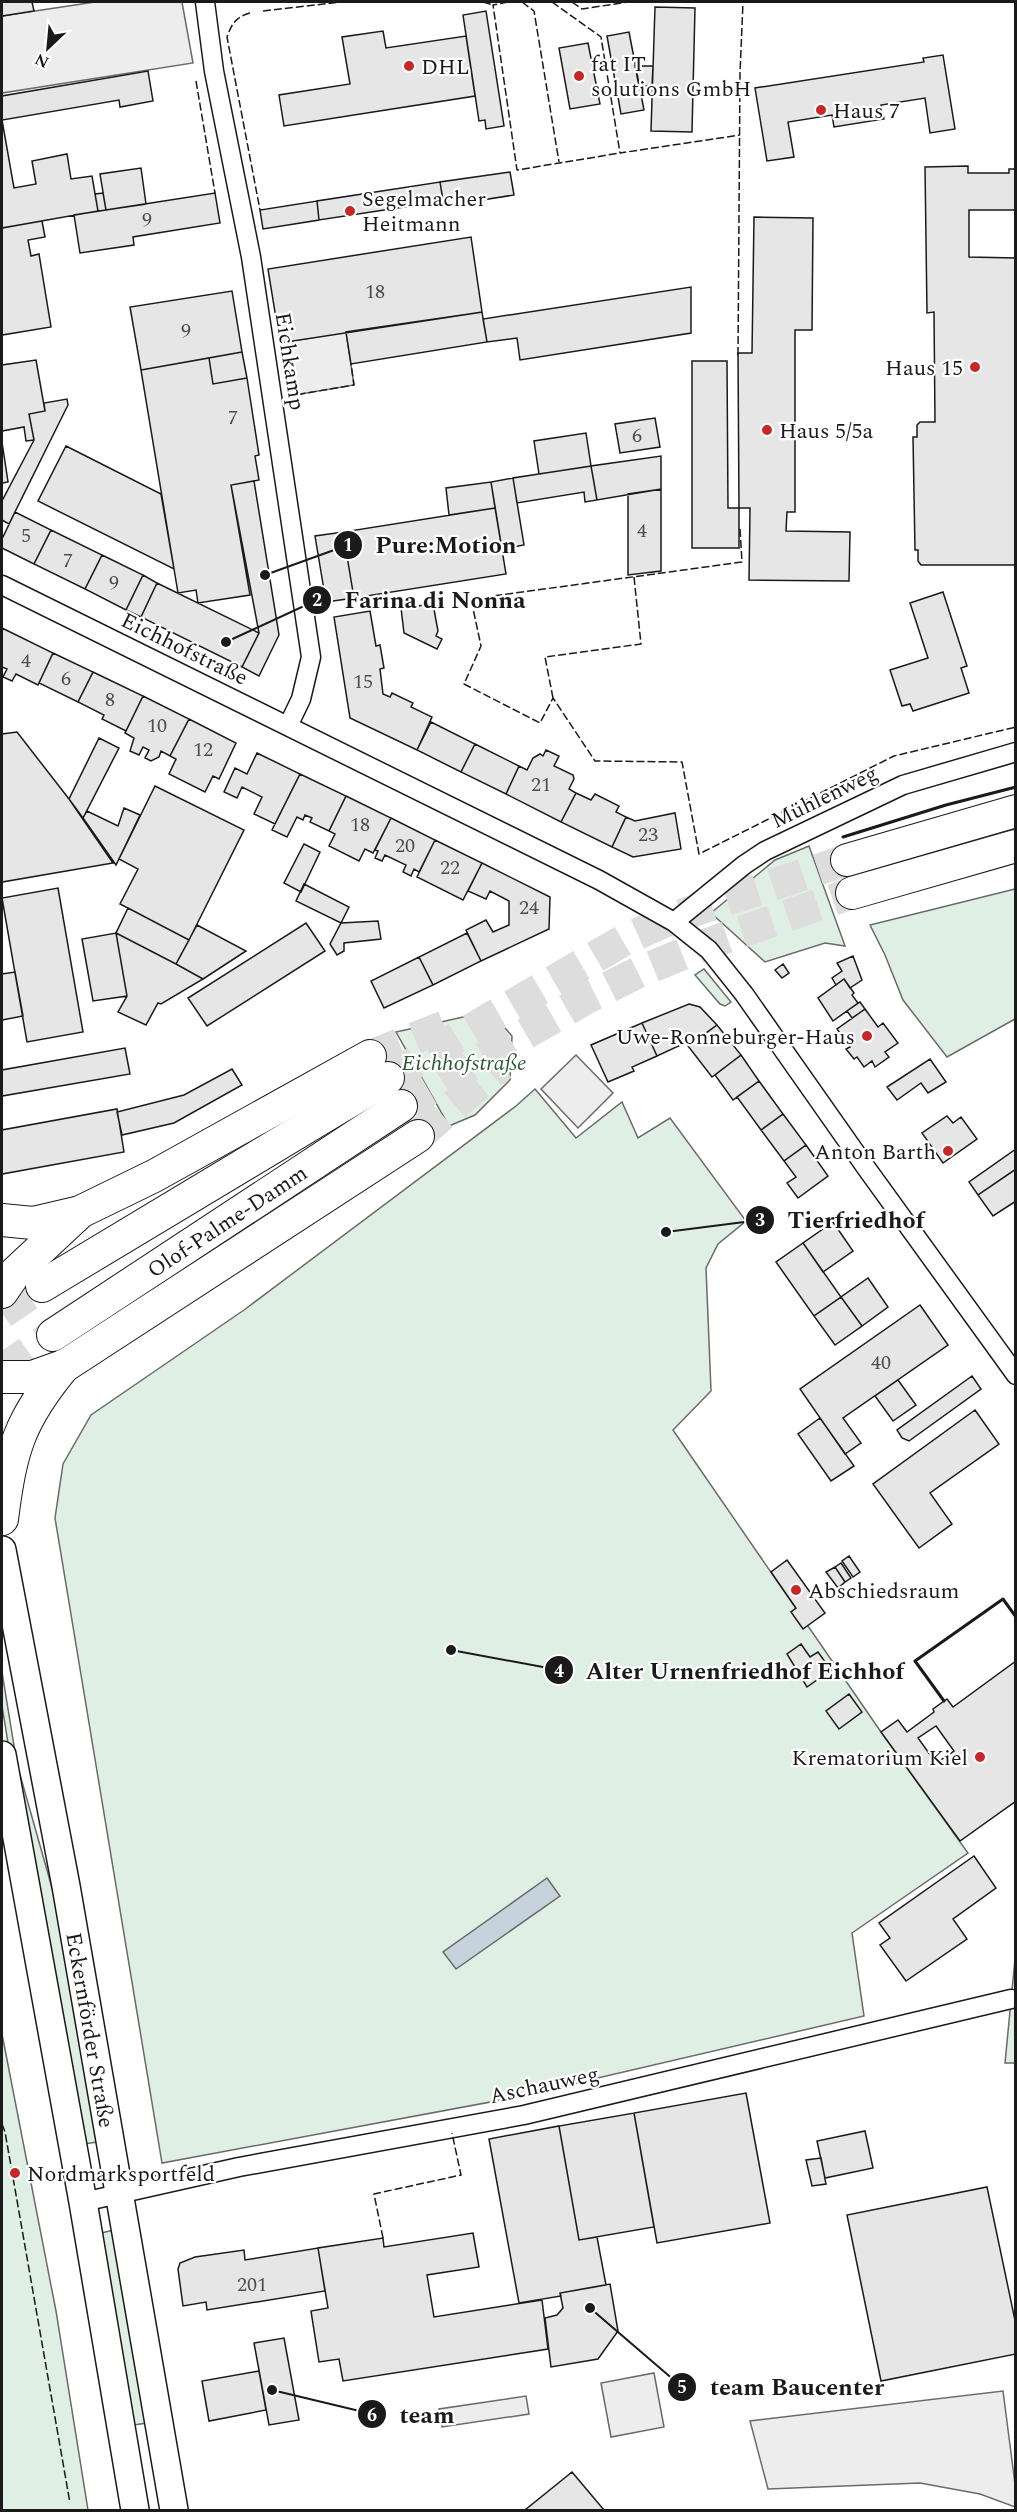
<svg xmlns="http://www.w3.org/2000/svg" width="1017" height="2512" viewBox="0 0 1017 2512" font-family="Spectral,serif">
  <rect width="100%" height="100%" fill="#fff"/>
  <!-- green -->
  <path fill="#e0efe3" stroke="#6a6a6a" stroke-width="1.5" d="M809,846L845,946L825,943L765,962L711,913L775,860Z
    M1015,889V1019L947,1057L903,1000L885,955L870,925Z
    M704,969L731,1002L725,1006L720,1004L695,975Z
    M490,1011L512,1036L510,1080L475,1115L449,1126L396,1032Z
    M535,1089L576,1138L622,1102L638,1138L670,1118L746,1221L718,1244L706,1268L711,1391L673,1430L881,1732L968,1853L852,1933L864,2016L512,2098L162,2163L55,1518L63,1464L91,1415L244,1310L516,1106Z
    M2,1672L17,1764L54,1895L97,2142L84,2144L11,1761L2,1706Z
    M1015,1959V2063H1005Z
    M2,2034L56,2311L88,2510H2Z
    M114,2230L147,2423L134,2425L101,2233Z"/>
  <!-- parking -->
  <path fill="#ededed" stroke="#6a6a6a" stroke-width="1.5" d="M95,2H182L193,63L2,93V16Z
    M346,332L354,385L289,396L280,343Z
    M576,1055L613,1093L578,1128L541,1089Z
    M654,2373L664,2427L611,2437L601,2383Z
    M1003,2391L1015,2484V2507L980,2494L920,2483L768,2489L750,2421Z
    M526,2396L529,2414L442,2427L439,2409Z"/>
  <!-- water -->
  <path fill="#c6d2dc" stroke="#6a6a6a" stroke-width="1.5" d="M547,1878L560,1896L456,1969L443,1952Z"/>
  <!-- building -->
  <path fill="#e6e6e6" stroke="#1a1a1a" stroke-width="1.5" fill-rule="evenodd" d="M2,2H32L34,11L2,16Z
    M655,7L695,8L692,132L651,131Z
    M486,11L504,126L486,129L485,120L479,121L463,15Z
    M383,31L386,48L466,36L475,96L284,126L279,95L350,84L342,37Z
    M629,32L644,110L621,114L607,36Z
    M588,43L600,104L570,109L559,48Z
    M943,55L955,129L930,133L925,98L881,105L884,119L834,127L832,115L788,122L794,157L767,161L755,88L924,62L923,58Z
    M635,66H653L652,86H639Z
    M148,71L153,101L120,107L119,100L2,120L14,188L36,184L32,161L67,154L71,179L92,176L98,211L2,228V96Z
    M968,166V173H1009V169H1016V210H969V257L1016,258V565H921L918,561V550H915L913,437H917V425L920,422H935L934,312L927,313L925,167Z
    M141,168L146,204L106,210L100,174Z
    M510,172L514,195L444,206L440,182Z
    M440,182L443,201L319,220L317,201Z
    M103,193L106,210L98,211L95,194Z
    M215,193L220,223L133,237L134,245L80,253L74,215Z
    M317,201L319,220L263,229L260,210Z
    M754,217L813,218L812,330H795V512H787L786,531L850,532L849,581L749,580L750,508H739L738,353H752Z
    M42,221L45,237L28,240L31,256L39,254L51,327L2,335V228Z
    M471,237L482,312L280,343L268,269Z
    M691,287V333L520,360L517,338L487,342L483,319Z
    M232,291L242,352L141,370L130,307Z
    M482,312L487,342L351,364L346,332Z
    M242,352L247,378L213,384L209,358Z
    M209,358L213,384L247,378L259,455L255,456L259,480L231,485L250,595L198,603L196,590L178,593L141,370Z
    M36,360L45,411L29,414L34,440L26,441L24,427L2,431V365Z
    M692,361H727L728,508H739V548H692Z
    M67,399L68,405L9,524L2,520V501L34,440L29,414L45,411L44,403Z
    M655,418L660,447L620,453L615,424Z
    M586,433L591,466L539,474L534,441Z
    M2,442L8,482L2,483Z
    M66,446L161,494L174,569L38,501Z
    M661,456V489L597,500L591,466Z
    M591,466L597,500L585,502L584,492L517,503L513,478Z
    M513,478L524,545L502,549L491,482Z
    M254,481L279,635L259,676L242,667L259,633L231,485Z
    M491,482L495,508L449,515L446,488Z
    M661,489V571L628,575V494Z
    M495,508L506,574L354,598L343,532Z
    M15,512L51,530L34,564L2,548V539Z
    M51,530L102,555L85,589L34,564Z
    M343,532L354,598L326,602L315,536Z
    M102,555L143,575L126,610L85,589Z
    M143,575L157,583L141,617L126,610Z
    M157,583L259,633L242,667L141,617Z
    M943,592L967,666L961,668L969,693L913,711L910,704L902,706L890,670L928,658L910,603Z
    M433,604L438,631L436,636L442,639L437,649L404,633L401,608Z
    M370,611L376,646L380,645L384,668L380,669L383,694L390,697L392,693L413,703L411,707L432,717L417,750L350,718L334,617Z
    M2,628L53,653L38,685L16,674L12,681L3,677L7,669L2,667Z
    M53,653L93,672L78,702L39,683Z
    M93,672L143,696L126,731L102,719L104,715L78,702Z
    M143,696L189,719L170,756L161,751L159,757L151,761L145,758L149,750L143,747L139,755L130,751L134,738L125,733Z
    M189,719L236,743L219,779L213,776L205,792L169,774L176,759L170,756Z
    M431,722L475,744L461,772L417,750Z
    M17,732L69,799L113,863L2,882V734Z
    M99,738L119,748L83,818L69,799Z
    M475,744L519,766L506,794L461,772Z
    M546,750L559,756L554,766L573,775L574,779L569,789L576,793L561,822L506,794L519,766L527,770L533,758L540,754L543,756Z
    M257,753L300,774L275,824L254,814L262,797L242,787L237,798L224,792L235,768L247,774Z
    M300,774L346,796L329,831L310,822L312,818L305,815L303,820L297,817L287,837L272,830Z
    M155,786L244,830L189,940L120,904L138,869L119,859Z
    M576,793L591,800L595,794L619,806L616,812L626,817L612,847L561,822Z
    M346,796L391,818L373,853L365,849L359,861L329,846L335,834L329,831Z
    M124,808L140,815L116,865L83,818L87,811L118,826Z
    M675,813L681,849L633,857L612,847L626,817L635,821Z
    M391,818L435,840L419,872L414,869L411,876L403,872L406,865L385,855L382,861L375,858L378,851L375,850Z
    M435,840L482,863L463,900L417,877Z
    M304,844L320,852L301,892L284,883Z
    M482,863L550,897L549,929L481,961L466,930L486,920L493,932L509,925V901L490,891L486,899L468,891Z
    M304,884L349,907L341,923L296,901Z
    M58,888L83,1032L27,1042L2,898Z
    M128,908L189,940L176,964L116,933Z
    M378,921L381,939L344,943V951L337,955L330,944L341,923Z
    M306,923L325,951L207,1026L188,998Z
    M197,925L246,951L203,979L176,964Z
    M116,933L127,996L93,1001L82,939Z
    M116,933L176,964L203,979L161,1004L158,1003L146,1025L118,1012L127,996Z
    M467,933L481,961L433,985L419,957Z
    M853,956L862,980L850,988L844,979L836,985L832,978L842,971L837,963Z
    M419,957L433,985L384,1008L371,981Z
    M783,964L789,973L782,978L775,970Z
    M15,972L23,1016L2,1020V974Z
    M844,979L854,993L852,995L858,1003L833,1021L818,998Z
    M860,1002L865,1009L852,1018L847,1011Z
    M689,1004L700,1007L717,1025L690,1045L684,1038L681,1040L683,1044L657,1056L642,1023Z
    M865,1009L878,1027L883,1023L898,1043L885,1052L889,1057L875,1067L872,1061L864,1067L857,1057L854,1059L846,1049L850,1047L837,1029Z
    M642,1023L657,1056L632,1067L634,1071L608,1082L591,1045Z
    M717,1025L741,1055L712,1077L688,1046Z
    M125,1048L130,1074L2,1096V1070Z
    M741,1055L759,1081L733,1100L715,1075Z
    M930,1059L946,1082L928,1093L921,1083L897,1100L887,1087Z
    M232,1069L242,1085L174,1123L122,1135L117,1112L184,1095Z
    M759,1081L783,1114L761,1130L737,1097Z
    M117,1109L124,1152L2,1174V1130Z
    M783,1114L806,1145L784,1161L761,1130Z
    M947,1116L953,1123L961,1117L977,1139L943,1163L922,1133Z
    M806,1145L828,1176L798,1198L787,1183L796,1177L784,1161Z
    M1016,1149V1169L978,1195L969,1182Z
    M1016,1169V1201L993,1216L978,1195Z
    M833,1222L853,1251L823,1272L803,1243Z
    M803,1243L841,1297L814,1316L776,1262Z
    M868,1278L888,1307L862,1326L841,1297Z
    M841,1297L862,1326L835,1345L814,1316Z
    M920,1305L948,1345L843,1418L861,1443L845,1454L800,1389Z
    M972,1376L981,1389L909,1441L902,1438L897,1430Z
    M898,1380L916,1405L893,1421L875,1396Z
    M975,1410L999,1444L930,1493L952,1524L919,1548L873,1484Z
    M820,1418L854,1466L831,1481L798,1434Z
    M849,1556L860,1572L853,1577L842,1561Z
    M787,1560L825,1613L803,1629L791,1612L796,1608L771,1572Z
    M841,1563L851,1578L845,1582L835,1567Z
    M835,1567L845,1582L838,1588L826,1572Z
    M801,1644L810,1657L818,1652L831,1670L807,1687L787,1654Z
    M1016,1661V1801L960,1841L881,1732L898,1720L907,1732L934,1712L933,1709L947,1699L953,1707ZM936,1726L954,1751L936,1763L918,1738Z
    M849,1694L862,1712L839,1729L826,1711Z
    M974,1856L996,1888L953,1919L967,1939L906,1981L880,1945L890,1938L879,1923Z
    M746,2093L770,2223L657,2243L634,2113Z
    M634,2113L654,2227L579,2240L559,2126Z
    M559,2126L579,2240L597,2237L606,2285L560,2293L561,2296L519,2303L489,2139Z
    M865,2131L873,2168L825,2178L817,2141Z
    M821,2158L826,2184L812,2186L806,2160Z
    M987,2187L1016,2325V2354L881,2381L847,2215Z
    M473,2233L479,2267L427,2275L434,2317L542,2300L548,2349L343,2381L339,2359L319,2362L311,2311L328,2308L318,2248L383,2238L384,2247Z
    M318,2248L325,2291L207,2310L206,2302L183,2306L178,2269L180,2263L195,2257L244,2250L245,2260Z
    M610,2284L618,2331L598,2359L551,2367L545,2318L557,2315L563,2308L560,2293Z
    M284,2338L299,2420L269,2425L254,2343Z
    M259,2371L266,2410L209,2421L202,2381Z
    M572,2472L604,2510H525Z"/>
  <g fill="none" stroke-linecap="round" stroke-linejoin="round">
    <!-- trunk-tunnel -->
    <path stroke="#ddd" stroke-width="32" stroke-dasharray="32 16" stroke-linecap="butt" d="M370,1056L450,1024
      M388,1078L624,940L675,917L847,860
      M401,1106L587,998L639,972L702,946L852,893
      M418,1136L501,1065
      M2,1313L42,1286
      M2,1370L53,1335"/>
    <!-- minor casing -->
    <g stroke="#1a1a1a" stroke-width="21">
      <path id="minor" d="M205,2L214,71L251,257L311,657L301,699L288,726
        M2,585L599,880L674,922L709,950L744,994L867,1169L1016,1375
        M674,922L744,865L765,851L903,785L1016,752
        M83,2202L239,2167L524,2115L1011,1999"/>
    </g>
    <!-- secondary casing -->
    <g stroke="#1a1a1a" stroke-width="30">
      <g id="secondary">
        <path id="s1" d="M2,1550L66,1886L174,2510"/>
        <path d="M2,1755L83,2202L135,2510"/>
      </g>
    </g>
    <!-- trunk casing -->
    <g stroke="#1a1a1a" stroke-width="34">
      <g id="trunk">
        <path d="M847,860L1016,811"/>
        <path d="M852,893L1016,846"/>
        <path d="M2,1220L33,1223L80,1212L154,1176L370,1056"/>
        <path d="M42,1286L388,1078"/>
        <path d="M2,1292L15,1273L77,1215"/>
        <path id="s2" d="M53,1335L401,1106"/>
        <path d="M2,1377H32L66,1365L418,1136"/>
        <path d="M2,1519C11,1449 19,1420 65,1365"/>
      </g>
    </g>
    <!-- minor -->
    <use href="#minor" stroke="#fff" stroke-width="18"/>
    <!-- secondary -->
    <use href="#secondary" stroke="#fff" stroke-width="27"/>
    <!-- trunk -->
    <use href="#trunk" stroke="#fff" stroke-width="32"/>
    <!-- fence -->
    <path stroke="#1a1a1a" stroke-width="1.5" stroke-dasharray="8 3" stroke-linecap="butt" d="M483,2L493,5
      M508,2L493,5L517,170L620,153
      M522,2L534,11L559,162
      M552,2L601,37L620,153L740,135
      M572,2L582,9L628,2
      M263,11L342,2
      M250,13C236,17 232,23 227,37L260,210
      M196,81L215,193
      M738,355L740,73L743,2
      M292,409L289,396L354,385L351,364
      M740,529L742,562L471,599L481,646L464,684L540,723L553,698L595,761L682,762L699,854L894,756L1016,727
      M553,698L545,657L641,644L634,577
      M2,2124L5,2132L70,2503
      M383,2238L374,2194L461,2175L452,2133"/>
    <!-- wall -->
    <path stroke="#1a1a1a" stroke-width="3" d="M843,837L946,805L1016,787
      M944,1701L915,1661L1003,1599L1016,1617"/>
  </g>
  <!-- markers -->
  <g fill="#c62828" stroke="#fff" stroke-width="2">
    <circle cx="409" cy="66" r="6"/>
    <circle cx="579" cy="76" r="6"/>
    <circle cx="821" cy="110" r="6"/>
    <circle cx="350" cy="211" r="6"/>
    <circle cx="975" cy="367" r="6"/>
    <circle cx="767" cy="430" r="6"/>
    <circle cx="867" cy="1036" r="6"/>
    <circle cx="948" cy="1151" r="6"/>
    <circle cx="796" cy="1590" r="6"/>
    <circle cx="980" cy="1757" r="6"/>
    <circle cx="15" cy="2173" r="6"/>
  </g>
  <g text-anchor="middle" stroke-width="4.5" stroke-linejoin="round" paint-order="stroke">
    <!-- number labels -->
    <g font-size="20" fill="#4d4d4d">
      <text x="147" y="226">9</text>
      <text x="375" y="298">18</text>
      <text x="186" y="337">9</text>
      <text x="233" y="424">7</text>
      <text x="637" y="442">6</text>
      <text x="642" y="537">4</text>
      <text x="26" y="542">5</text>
      <text x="68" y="567">7</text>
      <text x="114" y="589">9</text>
      <text x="26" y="667">4</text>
      <text x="66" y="685">6</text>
      <text x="363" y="688">15</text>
      <text x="110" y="706">8</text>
      <text x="157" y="732">10</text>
      <text x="203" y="756">12</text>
      <text x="541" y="791">21</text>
      <text x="360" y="831">18</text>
      <text x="648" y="841">23</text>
      <text x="405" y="852">20</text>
      <text x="450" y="874">22</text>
      <text x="529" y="914">24</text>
      <text x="881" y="1369">40</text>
      <text x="252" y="2291">201</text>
    </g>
    <!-- poi labels -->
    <g font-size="22" fill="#1a1a1a" stroke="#fff" text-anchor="start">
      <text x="591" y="71">fat IT<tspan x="591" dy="25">solutions GmbH</tspan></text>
      <text x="421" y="74">DHL</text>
      <text x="833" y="118">Haus 7</text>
      <text x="362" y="206">Segelmacher<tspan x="362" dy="25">Heitmann</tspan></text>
      <text x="963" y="375" text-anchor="end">Haus 15</text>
      <text x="779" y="438">Haus 5/5a</text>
      <text x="855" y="1044" text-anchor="end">Uwe-Ronneburger-Haus</text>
      <text x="936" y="1159" text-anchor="end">Anton Barth</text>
      <text x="808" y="1598">Abschiedsraum</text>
      <text x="968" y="1765" text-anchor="end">Krematorium Kiel</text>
      <text x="27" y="2181">Nordmarksportfeld</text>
    </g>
    <!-- street labels -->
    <g font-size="22" fill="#1a1a1a" stroke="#fff">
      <text transform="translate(291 361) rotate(81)" y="8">Eichkamp</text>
      <text transform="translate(185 648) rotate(26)" y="8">Eichhofstraße</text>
      <text transform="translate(824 796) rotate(-26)" y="8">Mühlenweg</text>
      <text dy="8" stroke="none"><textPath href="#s2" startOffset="208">Olof-Palme-Damm</textPath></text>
      <text dy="8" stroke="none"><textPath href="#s1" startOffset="488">Eckernförder Straße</textPath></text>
      <text transform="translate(544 2084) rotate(-12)" y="8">Aschauweg</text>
    </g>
    <!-- park labels -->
    <g font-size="22" font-style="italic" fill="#2b5a34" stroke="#fff">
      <text x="464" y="1070">Eichhofstraße</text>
    </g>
  </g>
  <!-- callouts -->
  <path fill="none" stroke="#1a1a1a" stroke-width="2" d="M265 575L348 545M226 642L317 600M666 1232L760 1220M451 1650L559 1670M590 2308L682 2387M272 2390L372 2414"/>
  <g fill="#1a1a1a" stroke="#fff" stroke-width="2">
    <circle cx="265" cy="575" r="6"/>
    <circle cx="226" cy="642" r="6"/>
    <circle cx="666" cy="1232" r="6"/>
    <circle cx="451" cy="1650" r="6"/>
    <circle cx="590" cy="2308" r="6"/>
    <circle cx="272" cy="2390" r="6"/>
    <circle cx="348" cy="545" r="15"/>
    <circle cx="317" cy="600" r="15"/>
    <circle cx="760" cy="1220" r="15"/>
    <circle cx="559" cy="1670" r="15"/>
    <circle cx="682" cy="2387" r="15"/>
    <circle cx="372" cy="2414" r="15"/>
  </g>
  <g font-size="18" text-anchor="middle" font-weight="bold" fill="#fff">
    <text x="348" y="551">1</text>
    <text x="317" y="606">2</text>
    <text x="760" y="1226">3</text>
    <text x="559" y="1677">4</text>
    <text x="682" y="2393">5</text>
    <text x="372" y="2421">6</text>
  </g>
  <g font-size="24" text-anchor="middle" font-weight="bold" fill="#1a1a1a" stroke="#fff" stroke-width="4.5" stroke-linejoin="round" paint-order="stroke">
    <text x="446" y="553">Pure:Motion</text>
    <text x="435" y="608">Farina di Nonna</text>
    <text x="856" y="1228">Tierfriedhof</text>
    <text x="745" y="1679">Alter Urnenfriedhof Eichhof</text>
    <text x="797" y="2395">team Baucenter</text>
    <text x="427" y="2423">team</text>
  </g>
  <!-- border -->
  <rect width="1017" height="2512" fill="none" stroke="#1a1a1a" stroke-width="6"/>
  <!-- north arrow -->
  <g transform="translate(48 48) rotate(206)" stroke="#ffffff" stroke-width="4.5" paint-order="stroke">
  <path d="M0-4.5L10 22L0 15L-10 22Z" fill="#1a1a1a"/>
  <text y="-9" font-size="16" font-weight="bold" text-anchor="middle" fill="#1a1a1a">N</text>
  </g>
</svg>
